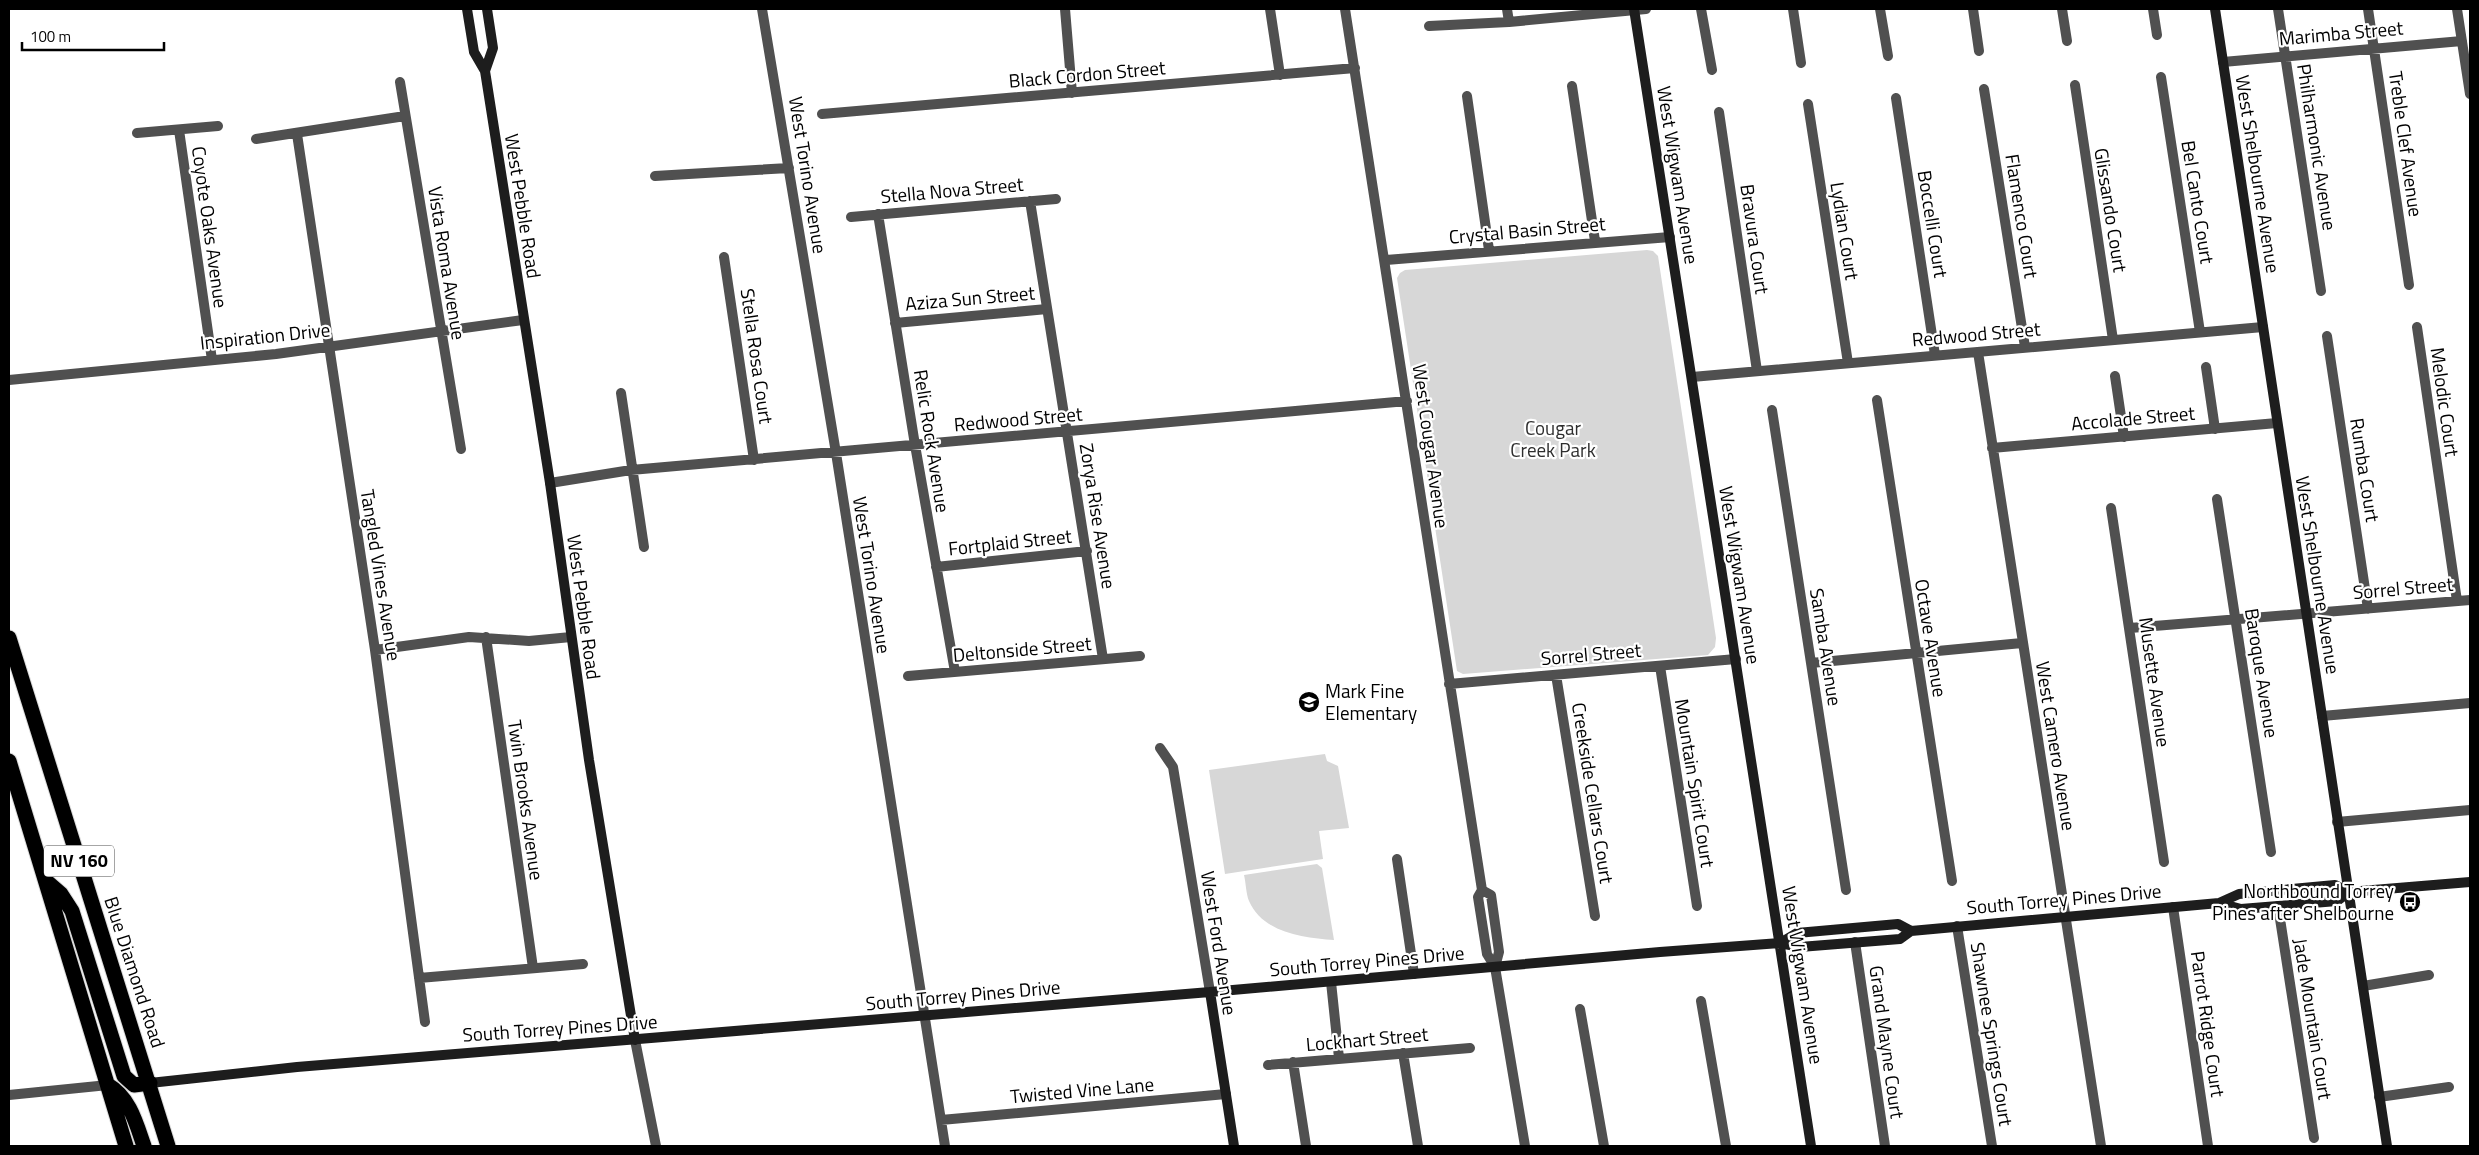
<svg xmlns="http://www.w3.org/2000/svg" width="2479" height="1155" viewBox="0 0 2479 1155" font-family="'Titillium Web',sans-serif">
  <rect width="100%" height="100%" fill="#fff"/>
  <!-- green -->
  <path fill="#d7d7d7" d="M1647,250L1653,251L1658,256L1716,638L1715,647L1708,655L1463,674L1457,671L1397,278L1400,273L1405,270Z
    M1325,754L1327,761L1338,766L1349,828L1319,831L1323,859L1225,874L1209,770Z
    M1317,864L1322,868L1334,940C1304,938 1263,933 1249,901C1246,894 1246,883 1244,875Z"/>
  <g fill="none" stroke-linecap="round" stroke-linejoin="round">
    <!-- highway casing -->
    <g stroke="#dbdbdb" stroke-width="17">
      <path id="highway" d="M9,638L168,1146
        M9,761L126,1146
        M46,881L61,894L72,911L124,1076L134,1085L150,1083
        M108,1085C130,1098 136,1123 144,1146"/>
    </g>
    <!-- street -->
    <path stroke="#505050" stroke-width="10" d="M762,9L836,453L945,1146
      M1065,9L1072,93
      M1270,9L1280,75
      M1345,9C1393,302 1435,596 1482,890L1478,897L1487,954L1495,967L1525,1146
      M1507,9L1509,22
      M1701,9L1712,70
      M1793,9L1801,63
      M1880,9L1888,56
      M1973,9L1979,51
      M2062,9L2067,41
      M2153,9L2157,35
      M2278,9L2321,291
      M2368,9L2409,285
      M2457,9L2470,94
      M1429,26L1509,22L1646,9
      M2223,62L2462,41
      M2161,77L2200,332
      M400,82L461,449
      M2075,85L2113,340
      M1572,86L1595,241
      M1984,89L2025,347
      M1467,96L1489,250
      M1896,98L1935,355
      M1808,104L1848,363
      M1719,112L1757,371
      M822,114L1355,68
      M179,130L212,360
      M137,133L218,126
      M297,134L375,650L425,1022
      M256,139L405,116
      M655,176L789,168
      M1030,201L1103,659
      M878,214L915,445L955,672
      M851,217L1056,199
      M724,257L754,460
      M1386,260L1670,237
      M895,323L1047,309
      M2417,327L2457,601
      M2327,336L2368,609
      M1978,352L2101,1146
      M2206,367L2215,429
      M2115,376L2124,437
      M1692,377L2263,327
      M9,380L276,354L523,320
      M621,393L644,547
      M1877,400L1952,881
      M1772,410L1846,890
      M1992,448L2277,423
      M550,483L631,470L1407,401
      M2217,499L2271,852
      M2111,508L2164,862
      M936,567L1087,551
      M2130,628L2470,600
      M486,637L533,968
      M375,650L469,637L529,641L571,637
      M1811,663L2022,643
      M1660,666L1697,906
      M1556,675L1595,916
      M908,676L1140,656
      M1449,684L1736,659
      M2322,716L2470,703
      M1160,748L1173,767L1210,992
      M2337,822L2470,810
      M1397,859L1414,974
      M1482,890L1491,895L1499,952L1495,967
      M2278,906L2314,1138
      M2173,907L2208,1146
      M1957,926L1992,1146
      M1855,942L1885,1146
      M419,978L583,964
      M1331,982L1339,1058
      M2363,986L2429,975
      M1701,1001L1726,1146
      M1580,1009L1604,1146
      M635,1040L656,1146
      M1403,1053L1418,1146
      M1293,1062L1306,1146
      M1268,1065L1470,1048
      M9,1095L108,1085
      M2379,1097L2449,1087
      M941,1120L1226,1094"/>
    <!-- secondary -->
    <path stroke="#1d1d1d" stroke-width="10" d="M467,9L474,52L485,71L493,48L487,9
      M1634,9L1811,1146
      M2215,9L2387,1146
      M485,71L550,483L589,760L635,1040
      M2219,903L2241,909L2278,906L2337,901L2349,892L2470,882
      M1780,943L1797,933L1898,924L1911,931
      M1210,992L1234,1146
      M150,1083L297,1067L1210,992L1660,952L1780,943L1800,947L1900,939L1911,931L2219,903L2239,894L2335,885L2349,892"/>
    <!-- highway -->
    <use href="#highway" stroke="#000" stroke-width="15"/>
  </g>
  <!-- icons -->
  <defs>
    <g id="school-disc" transform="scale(1.125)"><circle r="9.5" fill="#000" stroke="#fff"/><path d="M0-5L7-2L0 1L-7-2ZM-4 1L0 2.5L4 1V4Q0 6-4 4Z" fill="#fff"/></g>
    <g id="bus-disc" transform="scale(1.125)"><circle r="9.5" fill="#000" stroke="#fff"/><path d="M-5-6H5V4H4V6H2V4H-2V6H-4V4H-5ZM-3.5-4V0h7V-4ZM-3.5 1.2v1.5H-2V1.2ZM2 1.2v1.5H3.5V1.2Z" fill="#fff"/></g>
  </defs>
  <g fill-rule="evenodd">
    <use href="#school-disc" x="1309" y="702"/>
    <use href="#bus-disc" x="2410" y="902"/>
  </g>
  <g text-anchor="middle" stroke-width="4.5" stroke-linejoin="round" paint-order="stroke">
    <!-- shield labels -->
    <rect fill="#fff" stroke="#4c4c4c" stroke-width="1" x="44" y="845.5" width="70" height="31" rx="4"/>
    <g font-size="18" font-weight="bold" fill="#000">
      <text x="79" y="867">NV 160</text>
    </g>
    <!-- street labels -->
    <g font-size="19" fill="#000" stroke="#fff">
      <text transform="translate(2341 33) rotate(-5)" y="7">Marimba Street</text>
      <text transform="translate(1087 74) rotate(-5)" y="7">Black Cordon Street</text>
      <text transform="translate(2406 144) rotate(82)" y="7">Treble Clef Avenue</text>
      <text transform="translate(2317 147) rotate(81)" y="7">Philharmonic Avenue</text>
      <text transform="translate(2258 174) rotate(81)" y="7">West Shelbourne Avenue</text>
      <text transform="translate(808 175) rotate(81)" y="7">West Torino Avenue</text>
      <text transform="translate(1678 175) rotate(81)" y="7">West Wigwam Avenue</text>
      <text transform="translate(952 190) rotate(-5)" y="7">Stella Nova Street</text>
      <text transform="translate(2198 202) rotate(81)" y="7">Bel Canto Court</text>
      <text transform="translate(523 206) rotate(81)" y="7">West Pebble Road</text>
      <text transform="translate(2111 210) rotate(81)" y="7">Glissando Court</text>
      <text transform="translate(2022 216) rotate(81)" y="7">Flamenco Court</text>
      <text transform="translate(1933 224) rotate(81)" y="7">Boccelli Court</text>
      <text transform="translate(210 227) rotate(82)" y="7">Coyote Oaks Avenue</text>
      <text transform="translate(1527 230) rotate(-5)" y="7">Crystal Basin Street</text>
      <text transform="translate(1845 231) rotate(81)" y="7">Lydian Court</text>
      <text transform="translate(1755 239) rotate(82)" y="7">Bravura Court</text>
      <text transform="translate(447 263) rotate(81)" y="7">Vista Roma Avenue</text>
      <text transform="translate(970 298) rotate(-5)" y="7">Aziza Sun Street</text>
      <text transform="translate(1976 334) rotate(-5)" y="7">Redwood Street</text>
      <text transform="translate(265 336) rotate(-6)" y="7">Inspiration Drive</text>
      <text transform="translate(757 356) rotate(82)" y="7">Stella Rosa Court</text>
      <text transform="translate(2445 402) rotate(82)" y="7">Melodic Court</text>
      <text transform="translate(2133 418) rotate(-5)" y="7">Accolade Street</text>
      <text transform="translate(1018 419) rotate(-5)" y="7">Redwood Street</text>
      <text transform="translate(932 441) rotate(81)" y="7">Relic Rock Avenue</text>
      <text transform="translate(1431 446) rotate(82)" y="7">West Cougar Avenue</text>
      <text transform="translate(2365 470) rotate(81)" y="7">Rumba Court</text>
      <text transform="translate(1098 516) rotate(81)" y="7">Zorya Rise Avenue</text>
      <text transform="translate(1010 542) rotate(-6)" y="7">Fortplaid Street</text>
      <text transform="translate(381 575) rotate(81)" y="7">Tangled Vines Avenue</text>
      <text transform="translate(872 575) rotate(81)" y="7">West Torino Avenue</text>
      <text transform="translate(1740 575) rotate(81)" y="7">West Wigwam Avenue</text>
      <text transform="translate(2318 575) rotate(81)" y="7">West Shelbourne Avenue</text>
      <text transform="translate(2403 588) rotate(-5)" y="7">Sorrel Street</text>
      <text transform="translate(584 607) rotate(82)" y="7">West Pebble Road</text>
      <text transform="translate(1931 638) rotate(81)" y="7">Octave Avenue</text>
      <text transform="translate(1826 647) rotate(81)" y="7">Samba Avenue</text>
      <text transform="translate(1022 649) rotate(-5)" y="7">Deltonside Street</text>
      <text transform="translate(1591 654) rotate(-5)" y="7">Sorrel Street</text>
      <text transform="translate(2262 673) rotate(81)" y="7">Baroque Avenue</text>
      <text transform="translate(2155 682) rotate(82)" y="7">Musette Avenue</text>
      <text transform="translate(2056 746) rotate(81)" y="7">West Camero Avenue</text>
      <text transform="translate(1695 783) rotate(81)" y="7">Mountain Spirit Court</text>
      <text transform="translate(1593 793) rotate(81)" y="7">Creekside Cellars Court</text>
      <text transform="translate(526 800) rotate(82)" y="7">Twin Brooks Avenue</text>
      <text transform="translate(2064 899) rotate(-5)" y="7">South Torrey Pines Drive</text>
      <text transform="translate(1219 943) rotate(81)" y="7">West Ford Avenue</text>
      <text transform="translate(1367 961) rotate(-5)" y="7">South Torrey Pines Drive</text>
      <text transform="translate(135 972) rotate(72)" y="7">Blue Diamond Road</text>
      <text transform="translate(1803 975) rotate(81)" y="7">West Wigwam Avenue</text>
      <text transform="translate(963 995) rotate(-5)" y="7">South Torrey Pines Drive</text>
      <text transform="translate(2313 1019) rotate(81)" y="7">Jade Mountain Court</text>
      <text transform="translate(2208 1024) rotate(82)" y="7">Parrot Ridge Court</text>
      <text transform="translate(560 1028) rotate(-4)" y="7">South Torrey Pines Drive</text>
      <text transform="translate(1992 1034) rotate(81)" y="7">Shawnee Springs Court</text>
      <text transform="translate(1367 1039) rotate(-5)" y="7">Lockhart Street</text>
      <text transform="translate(1887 1042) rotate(82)" y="7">Grand Mayne Court</text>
      <text transform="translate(1082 1090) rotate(-5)" y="7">Twisted Vine Lane</text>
    </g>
    <!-- park labels -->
    <g font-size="19" fill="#2e2e2e" stroke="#fff">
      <text x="1553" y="435">Cougar<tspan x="1553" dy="22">Creek Park</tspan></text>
    </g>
    <!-- poi labels -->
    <g font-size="19" fill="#000" stroke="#fff" text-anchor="start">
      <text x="1325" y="698">Mark Fine<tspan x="1325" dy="22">Elementary</tspan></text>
      <text x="2394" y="898" text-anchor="end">Northbound Torrey<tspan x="2394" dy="22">Pines after Shelbourne</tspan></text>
    </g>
  </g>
  <!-- border -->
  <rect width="2479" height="1155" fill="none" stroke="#000000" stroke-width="20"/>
  <!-- scale -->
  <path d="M22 42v8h142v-8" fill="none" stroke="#000000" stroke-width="2.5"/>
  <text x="30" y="42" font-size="15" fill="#000000" stroke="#ffffff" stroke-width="4" paint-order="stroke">100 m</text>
</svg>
